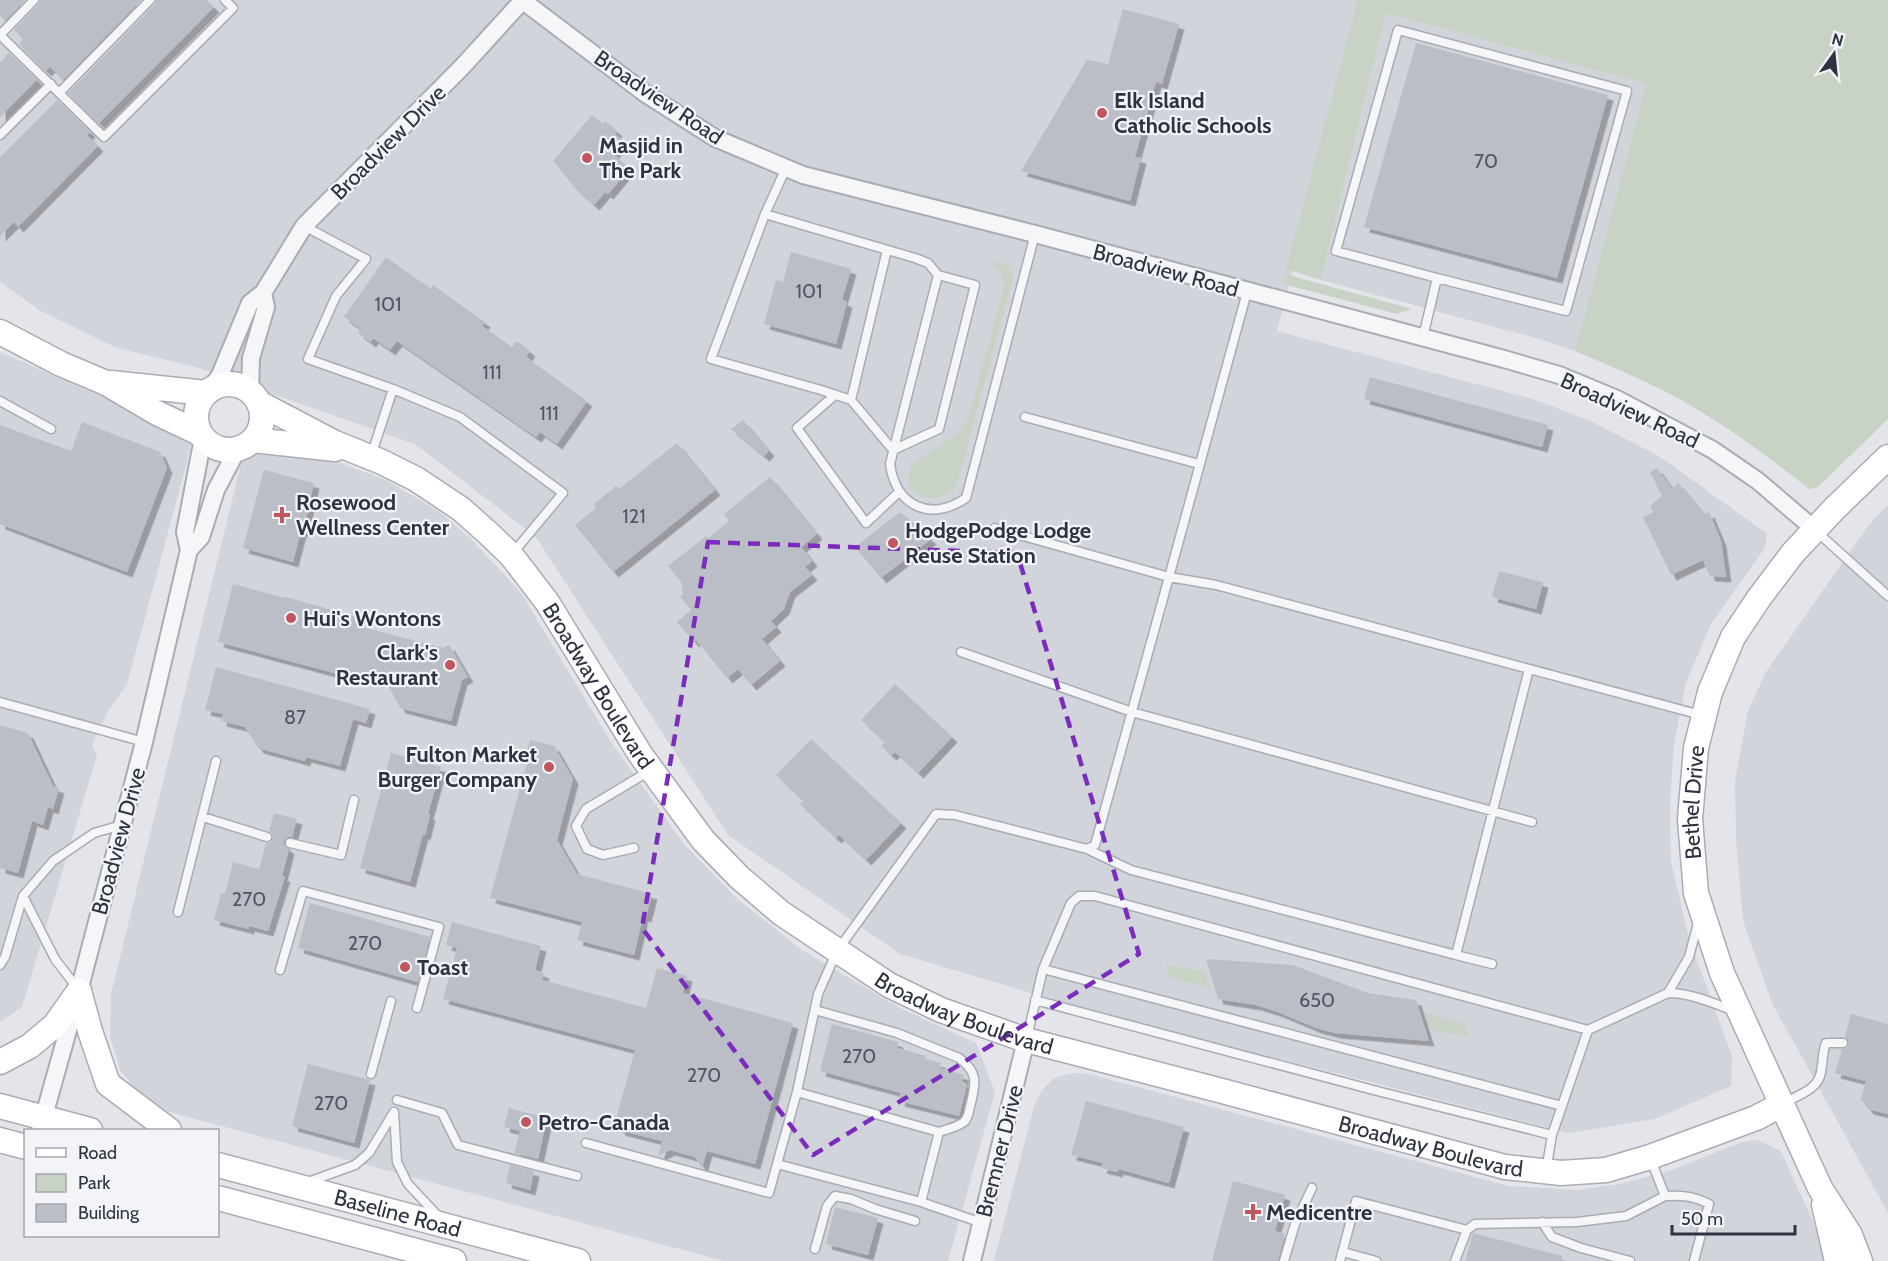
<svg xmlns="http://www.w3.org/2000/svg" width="1888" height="1261" viewBox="0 0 1888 1261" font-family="Cabin,sans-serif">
  <defs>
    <filter id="shadow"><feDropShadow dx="5.5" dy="5.5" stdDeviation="0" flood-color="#0004"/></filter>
  </defs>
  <rect width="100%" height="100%" fill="#e3e5ea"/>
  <!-- built -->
  <path fill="#d1d4db" d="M0,0H1362L1277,331L1533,399L1588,420L1659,456L1766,533V543L1762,552L1711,624L1686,683L1674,744L1670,805L1671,862L1689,939L1732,1056L1731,1086L1655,1119L1569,1133L1075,1006L900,954L728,835L536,537L415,444L196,367L117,348L41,311L0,282Z
    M1386,13L1646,84L1575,351L1543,340L1321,280Z
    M0,352L93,393L186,419L193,432L187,462L127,684L107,713L92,745L97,755L22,1007L0,1022Z
    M265,446L306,450L386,480L440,512L472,540L521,593L611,742L684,844L736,898L802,950L900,1008L976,1043L995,1092L948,1261H724L162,1110L137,1091L120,1070L110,1036L111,994L242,460Z
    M1888,505V1213L1772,1003L1743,921L1736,839L1735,781L1748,711L1766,672L1868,526Z
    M1073,1073L1089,1074L1509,1186L1578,1190L1619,1184L1672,1170L1741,1142L1758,1140L1779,1150L1782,1154L1812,1219L1827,1261H994L1034,1106L1042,1090L1054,1078Z"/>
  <!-- green -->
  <path fill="#c8d3c5" d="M1358,0H1888V419L1818,487L1809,489C1774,461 1739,435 1700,411C1661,387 1617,369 1575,351L1646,84L1386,13L1321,280L1286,269Z
    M988,260L1011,267L1013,279L957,484C940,510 899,497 910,470C915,455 950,445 962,427C973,411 976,390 981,371C989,343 996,315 1004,287L1001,272Z
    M1285,274L1412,309L1397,314L1283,284Z
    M1165,965L1204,971L1210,988L1169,977Z
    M1424,1013L1465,1024L1469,1036L1430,1030Z"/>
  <!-- building -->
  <path fill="#bbbec6" filter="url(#shadow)" d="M0,0H25L5,21L0,15Z
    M40,0H141L63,80L50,67L46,71L19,44L23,39L14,30L39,4Z
    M156,0H206L214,7L99,123L68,93L155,4Z
    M1123,9L1179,24L1162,84L1156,82L1135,157L1141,158L1130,201L1021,171L1087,60L1108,64Z
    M1416,43L1608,95L1557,278L1364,227Z
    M9,53L37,80L0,117V63Z
    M57,100L90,132L87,135L98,146L18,227L14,222L0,236V157Z
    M592,115L603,124L605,121L617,131L615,134L623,141L613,154L627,166L626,167L628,170L608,194L605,192L594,205L575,188L553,161Z
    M791,252L851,269L842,300L847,302L836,344L764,324L776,280L783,282Z
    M386,257L431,289L433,285L485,322L482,326L512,347L517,341L530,351L526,357L587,401L557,444L540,432L536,437L397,341L390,350L373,338L371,342L358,333L361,329L344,317Z
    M1370,377L1548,425L1542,447L1364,399Z
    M743,420L769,451L764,456L731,429Z
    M82,422L160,452L167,468L127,572L0,524V425L71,451Z
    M677,443L715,490L613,572L575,525L596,508L594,504L616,486L619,489Z
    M1657,468L1672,489L1678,483L1704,514L1709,512L1721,541L1726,577L1710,576L1703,560L1671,575L1643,517L1653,512L1650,506L1662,496L1650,472Z
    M264,470L314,483L303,532L301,531L293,562L243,548Z
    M770,477L817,534L801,547L812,561L805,567L812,575L790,592L784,609L771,621L776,627L762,639L780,661L751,685L738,669L727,678L696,640L694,642L677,622L691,610L680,597L683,594L681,582L668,566L706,536L708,538L729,521L724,514Z
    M900,512L931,539L881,578L855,547Z
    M1499,571L1543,582L1536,609L1492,597Z
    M233,584L285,598L286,597L357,617L355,625L443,648L449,645L468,677L462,680L451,721L400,708L380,670L377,682L342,673V675L218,642Z
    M216,667L370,709L366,723L353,719L340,766L306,757L305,761L258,748L245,727L221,721L223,714L205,710Z
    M895,684L952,737L918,773L895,752L891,755L881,746L885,742L861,720Z
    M0,725L28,733L53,786L59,788L53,809L48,807L43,825L32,821L18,873L0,868Z
    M811,739L901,823L866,860L839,835L836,838L800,804L803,800L776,775Z
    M530,740L554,746L573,779L557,840L577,874L652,894L646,917L643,916L634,955L577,940L582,922L490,898L528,759H525Z
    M391,753L441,767L428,814L430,815L425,835L423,834L410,882L360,868Z
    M274,813L297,819L292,837H288L284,841V845L289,849L282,876H285L268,931L249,926V929L214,920L221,893L225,894L233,862L259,869L266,843L271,842L273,838L272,833L269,831Z
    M310,903L430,937L418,982L298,948Z
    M452,922L541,946L535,970L544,973L542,980L646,1008L657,968L687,976L683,993L793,1023L755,1164L707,1151L702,1168L695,1157L670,1150L658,1156L662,1141L619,1130L620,1128L614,1126L635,1050L443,999L457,948L446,945Z
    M1206,959L1293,965L1368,993L1416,1000L1429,1041L1335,1033L1316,1028L1278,1012L1256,1005L1218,999Z
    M1851,1014L1888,1024V1114L1868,1109L1861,1099L1866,1081L1835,1073L1842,1049L1847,1048L1849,1044L1845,1037Z
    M832,1024L898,1042L897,1048L926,1056L925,1059L941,1063L939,1068L964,1075L962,1082L967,1084L959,1116L899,1101L901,1093L820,1071Z
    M308,1064L370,1080L354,1143L292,1126Z
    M1086,1101L1184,1127L1169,1183L1118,1169L1117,1172L1101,1168L1103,1163L1071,1155Z
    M509,1108L547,1118L538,1159L514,1153L520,1131L504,1127Z
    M510,1165L534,1171L530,1190L506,1183Z
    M1233,1181L1285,1195L1275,1231L1285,1234L1278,1261H1212Z
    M835,1207L878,1218L868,1255L826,1244Z
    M1473,1233L1562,1256V1261H1465Z"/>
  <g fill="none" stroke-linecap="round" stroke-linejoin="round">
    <!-- lane casing -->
    <g stroke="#a9acb4" stroke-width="11">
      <path id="lane" d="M0,35L104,137L233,8L225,0
        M0,35L34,0
        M59,93L150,0
        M0,135L51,84
        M786,168L765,214L915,258L928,263L938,275L890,464C896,507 931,522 966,498L1035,234
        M765,214L711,359L821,390L851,400
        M304,226L366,259L336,296L308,359L393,389
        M887,250L851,400L893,450L939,429L975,285L938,275
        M1247,292L1169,577L1216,585L1701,715
        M1423,337L1437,278L1336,251L1398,30L1627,91L1566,311L1437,278
        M835,395L797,428L866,523L899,492
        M0,401L51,429
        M1025,417L1199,464
        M371,456L393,389L460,417L563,493L513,553
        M1817,532L1888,596
        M961,652L1132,712L1532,822
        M0,702L144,742
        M203,817L267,837
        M290,843L341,855L354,800
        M634,848L603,855L587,849L576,826L586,809L651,770
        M1087,849L1131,870L1456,955L1529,669
        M23,896L55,959L78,989
        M178,912L216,761
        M1456,955L1492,964
        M0,965L5,957L23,896L53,861L94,833L122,825
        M1043,969L1562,1106
        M280,970L303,891L439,927L417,1008
        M1668,993L1689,957L1698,923
        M1035,1000L1381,1092L1552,1135
        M815,1010L897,1033L959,1058C978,1072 976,1082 971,1103C969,1109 969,1116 965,1121C959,1127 947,1129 939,1132
        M1027,1037L1043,969L1071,903L1079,896H1095L1588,1030L1668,993C1691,993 1713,1003 1734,1011
        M371,1074L391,1001
        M797,1092L777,1164L921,1202
        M397,1100L442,1113L458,1145L577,1176
        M1784,1103C1798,1095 1818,1090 1821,1072C1823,1062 1822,1053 1826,1043H1843
        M586,1143L769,1193L777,1164
        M1651,1160L1665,1196C1681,1195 1694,1196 1709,1204L1694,1261
        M1546,1171L1552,1135L1588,1030
        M308,1182L355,1165L369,1153L394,1112L397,1162L408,1184L439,1217
        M1542,1222L1552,1237L1581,1248L1630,1261
        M982,1223L921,1202L939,1132L797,1092L818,994L837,951L936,814L955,815L1087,849L1095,845L1169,577L995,528
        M815,1249L827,1206L835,1196L851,1199L875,1209L915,1221
        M1343,1252L1376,1261
        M1284,1261L1295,1224L1312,1188
        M1340,1261L1356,1201L1467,1230
        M1455,1261L1467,1230L1475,1224L1577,1222L1626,1216L1665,1196"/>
    </g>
    <!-- street casing -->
    <g stroke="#a9acb4" stroke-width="20">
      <path id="street" d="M522,0L646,94L715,138L803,175L1035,234L1504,359L1559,375L1619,400L1713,450L1758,481L1814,529
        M210,390L220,375L250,303L263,293L304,226L462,67L523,0
        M250,392L251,358L266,307L263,293
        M189,550L201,537L216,490L237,450
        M40,1130L79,991L144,742L189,550L185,532L203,438
        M972,1261L1026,1040"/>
    </g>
    <!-- secondary casing -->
    <g stroke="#a9acb4" stroke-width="27">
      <g id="secondary">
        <path d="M0,332L61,364L106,383L157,413L199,433"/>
        <path d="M111,383L206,393"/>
        <circle cx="229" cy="417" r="33"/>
        <path id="s1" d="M259,403L335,443L382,462L416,479L461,509L489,534L511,555L547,602L640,754L703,840L739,877L781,913L889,985L941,1010L1026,1040L1226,1092L1505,1167L1561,1173L1606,1170L1650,1157L1756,1118L1781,1105"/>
        <path d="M253,440L335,449"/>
        <path d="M79,991L90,1031L108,1084L169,1130"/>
        <path d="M0,1062L30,1046L55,1025L79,991"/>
        <path d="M0,1106L90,1130"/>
        <path d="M0,1140L26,1147"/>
        <path id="s2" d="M218,1165L578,1261"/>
        <path d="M218,1198L454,1261"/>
        <path d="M1824,1205L1837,1261"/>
        <path id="s3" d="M1860,1261L1850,1235L1820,1188L1722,973L1696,893L1690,819L1696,748L1710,692L1733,637L1759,598L1793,553L1834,509L1888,457"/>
      </g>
    </g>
    <!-- lane -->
    <use href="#lane" stroke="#f5f6f8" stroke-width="8"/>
    <!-- street -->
    <use href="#street" stroke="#f5f6f8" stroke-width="16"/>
    <!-- secondary -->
    <use href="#secondary" stroke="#fff" stroke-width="24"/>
  </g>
  <!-- marked area -->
  <path fill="none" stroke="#7b2cbf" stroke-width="4.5" stroke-dasharray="12 8" stroke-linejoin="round" d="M708,542L1017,553L1139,954L813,1155L642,928Z"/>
  <!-- markers -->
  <g fill="#c1565f" stroke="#f3f4f7" stroke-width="2">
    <circle cx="1102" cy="113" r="6"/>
    <circle cx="587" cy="158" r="6"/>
    <path d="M279 506h6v6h6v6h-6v6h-6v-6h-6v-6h6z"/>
    <circle cx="893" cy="543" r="6"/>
    <circle cx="291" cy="618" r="6"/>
    <circle cx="450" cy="665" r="6"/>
    <circle cx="549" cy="767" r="6"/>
    <circle cx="405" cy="967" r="6"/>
    <circle cx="526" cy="1122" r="6"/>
    <path d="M1250 1203h6v6h6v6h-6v6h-6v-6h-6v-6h6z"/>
  </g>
  <g text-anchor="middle" stroke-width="4.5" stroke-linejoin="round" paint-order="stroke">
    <!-- number labels -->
    <g font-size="20" fill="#505662">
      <text x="1486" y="168">70</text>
      <text x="809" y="298">101</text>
      <text x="388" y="311">101</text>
      <text x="492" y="379">111</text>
      <text x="549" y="420">111</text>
      <text x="634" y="523">121</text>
      <text x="295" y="724">87</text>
      <text x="249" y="906">270</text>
      <text x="365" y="950">270</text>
      <text x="1317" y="1007">650</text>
      <text x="859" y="1063">270</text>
      <text x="704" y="1082">270</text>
      <text x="331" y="1110">270</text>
    </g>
    <!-- street labels -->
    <g font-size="22" fill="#2d3340" stroke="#f3f4f7">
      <text transform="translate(659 97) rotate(34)" y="8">Broadview Road</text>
      <text transform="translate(388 142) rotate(-45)" y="8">Broadview Drive</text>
      <text transform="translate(1166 270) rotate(15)" y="8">Broadview Road</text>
      <text transform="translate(1630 410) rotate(25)" y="8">Broadview Road</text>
      <text dy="8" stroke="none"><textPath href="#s1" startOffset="454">Broadway Boulevard</textPath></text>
      <text dy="8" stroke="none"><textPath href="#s3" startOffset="495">Bethel Drive</textPath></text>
      <text transform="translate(118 841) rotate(-75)" y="8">Broadview Drive</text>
      <text dy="8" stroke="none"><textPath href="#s1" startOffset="958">Broadway Boulevard</textPath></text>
      <text dy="8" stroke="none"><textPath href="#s1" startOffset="1444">Broadway Boulevard</textPath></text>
      <text transform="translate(999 1151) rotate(-76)" y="8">Bremner Drive</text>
      <text dy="8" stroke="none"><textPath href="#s2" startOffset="186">Baseline Road</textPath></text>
    </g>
    <!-- poi labels -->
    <g font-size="22" font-weight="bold" fill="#2d3340" stroke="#f3f4f7" text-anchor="start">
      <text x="1114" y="108">Elk Island<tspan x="1114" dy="25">Catholic Schools</tspan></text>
      <text x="599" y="153">Masjid in<tspan x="599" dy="25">The Park</tspan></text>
      <text x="296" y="510">Rosewood<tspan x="296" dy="25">Wellness Center</tspan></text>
      <text x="905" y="538">HodgePodge Lodge<tspan x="905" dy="25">Reuse Station</tspan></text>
      <text x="303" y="626">Hui's Wontons</text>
      <text x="438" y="660" text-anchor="end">Clark's<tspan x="438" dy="25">Restaurant</tspan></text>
      <text x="537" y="762" text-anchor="end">Fulton Market<tspan x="537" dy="25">Burger Company</tspan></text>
      <text x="417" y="975">Toast</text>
      <text x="538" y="1130">Petro-Canada</text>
      <text x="1266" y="1220">Medicentre</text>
    </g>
  </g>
  <!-- legend -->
  <rect x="24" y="1129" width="195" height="108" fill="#f3f4f7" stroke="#a4a7ae" stroke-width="1.5"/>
  <rect x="36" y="1148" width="30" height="9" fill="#ffffff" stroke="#a4a7ae" stroke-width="1.5"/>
  <text x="78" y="1159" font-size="18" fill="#2d3340">Road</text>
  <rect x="36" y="1174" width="30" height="18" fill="#c8d3c5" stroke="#a4a7ae" stroke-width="1.5"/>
  <text x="78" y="1189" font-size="18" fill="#2d3340">Park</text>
  <rect x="36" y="1204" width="30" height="18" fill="#bbbec6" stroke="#a4a7ae" stroke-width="1.5"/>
  <text x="78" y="1219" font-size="18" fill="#2d3340">Building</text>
  <!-- north arrow -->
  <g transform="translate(1834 54) rotate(15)" stroke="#f3f4f7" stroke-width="4.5" paint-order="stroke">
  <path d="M0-4.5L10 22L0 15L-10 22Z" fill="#2d3340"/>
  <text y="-9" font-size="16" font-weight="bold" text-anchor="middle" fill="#2d3340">N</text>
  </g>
  <!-- scale -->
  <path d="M1672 1225v9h123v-9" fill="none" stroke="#2d3340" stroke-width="3"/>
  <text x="1681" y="1225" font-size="18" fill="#2d3340" stroke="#f3f4f7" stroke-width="4.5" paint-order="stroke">50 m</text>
</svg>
